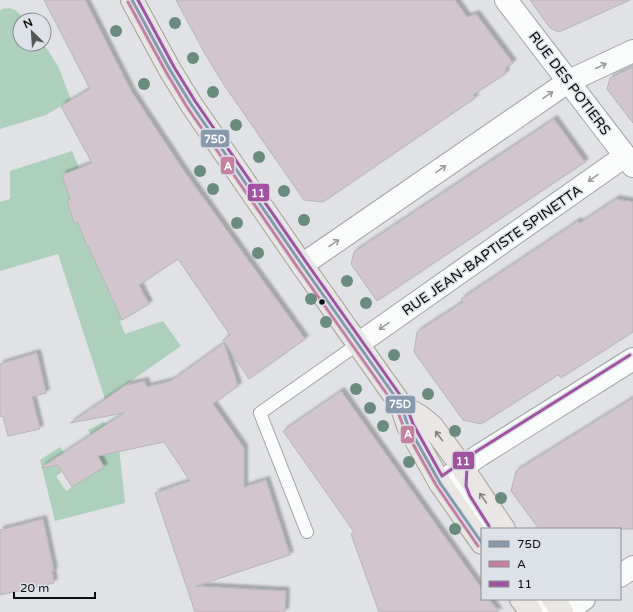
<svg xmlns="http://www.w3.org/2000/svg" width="633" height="612" viewBox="0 0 633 612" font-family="'Varela Round',sans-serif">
  <defs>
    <filter id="shadow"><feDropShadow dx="3.5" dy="-3.5" stdDeviation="1" flood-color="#0004"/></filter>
  </defs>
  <rect width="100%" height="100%" fill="#e0e2e5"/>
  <!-- green -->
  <path fill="#acd0bc" d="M9,8L15,10L27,20H20V44H44L59,68L71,100L46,115L0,129V11L2,9Z
    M72,151L79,168L70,199L67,201L74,223L78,222L87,246H90L97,265L122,320L120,321L125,334L163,321L181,346L105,399L58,254L0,271V202L10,199V171Z
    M103,422L117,429L125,503L55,521L40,460L60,447L64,453L54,459L62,472L56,476L66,491L104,467L91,446L96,443L88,430Z"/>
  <!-- building -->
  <path fill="#d2c5ce" stroke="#b6b6b8" filter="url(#shadow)" d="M44,0H85L131,91L184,171L305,339L249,379L223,340L230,335L178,259L139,285L149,304L122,320L88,246H87L78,222L74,223L67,201L70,199L62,175L92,163L61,106L90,89Z
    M176,0H455L467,17L476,14L513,63L506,67L505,74L473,95L475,98L323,202L304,200L224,85L204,52Z
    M530,0H630L559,32L550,28Z
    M633,67V123L607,89L610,78Z
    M554,119L585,162L377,301L351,264L354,252Z
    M616,199L633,202V332L561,378L558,375L481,424L463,420L414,352L417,332L463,302L461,299L578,221L580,223Z
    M224,343L238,386L213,404L244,448V487L266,480L290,555L196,586L286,591L285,612H195L155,493L190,481L164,442L98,456L104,467L72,487L58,465L42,468V467L124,413L70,423L126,385L145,381L147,387L171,381Z
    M37,353L46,393L32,397L40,429L8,436L3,417L0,416V364Z
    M341,391L482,589V599H489L499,612H379L351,534L354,532L283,431Z
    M633,398V529H539L511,491L516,471Z
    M43,519L54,571H52L54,583L0,595V530Z"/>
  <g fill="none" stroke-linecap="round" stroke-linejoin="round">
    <!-- lane casing -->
    <g stroke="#a1a2a5" stroke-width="14">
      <path id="lane" d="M462,469L461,487L465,498L485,529
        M307,532L260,413L358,344
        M536,599L545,612"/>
    </g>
    <!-- street casing -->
    <g stroke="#a1a2a5" stroke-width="24">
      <path id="street" d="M506,0L633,166
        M302,265L569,81L633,51
        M358,344L625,156
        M620,576L633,567
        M565,612L584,599"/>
    </g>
    <!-- secondary casing -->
    <g stroke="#a1a2a5" stroke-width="24">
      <path id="secondary" d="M440,483L480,455L633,359"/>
    </g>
    <!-- primary casing -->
    <g stroke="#a59f9a" stroke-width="24">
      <path id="primary" d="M132,0L170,70L191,104L302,265L401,405L408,426L440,483L482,543
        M401,405L421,417L432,426L462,467L504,529
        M521,599L531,612
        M553,599L562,612"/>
    </g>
    <!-- lane -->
    <use href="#lane" stroke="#fafbfb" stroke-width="12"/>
    <!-- street -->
    <use href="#street" stroke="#fafbfb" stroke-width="22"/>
    <!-- secondary -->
    <use href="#secondary" stroke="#fafbfb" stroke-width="22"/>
    <!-- primary -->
    <use href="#primary" stroke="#e9e6e3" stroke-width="22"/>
    <!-- bus-1 casing -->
    <g stroke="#dde1e8" stroke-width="6">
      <path id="bus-1" d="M132,0L170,70L191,104L302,265L401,405L408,426L440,483L482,543"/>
    </g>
    <!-- bus-2 casing -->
    <g stroke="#dde1e8" stroke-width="6">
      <path id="bus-2" d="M128,2L166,72L187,107L298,268L396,407L404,428L436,485L478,546"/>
    </g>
    <!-- bus-3 casing -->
    <g stroke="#dde1e8" stroke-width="6">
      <path id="bus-3" d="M138,0L174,67L195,101L306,262L405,402L413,424L442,476L477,451L630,355
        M467,467L466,486L470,496L489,526"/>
    </g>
    <!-- bus-1 -->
    <use href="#bus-1" stroke="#8799ac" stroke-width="3"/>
    <!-- bus-2 -->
    <use href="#bus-2" stroke="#c6809f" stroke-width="3"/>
    <!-- bus-3 -->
    <use href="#bus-3" stroke="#a153a1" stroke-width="3"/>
  </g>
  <!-- trees -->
  <g fill="#698c7e">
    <circle cx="175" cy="23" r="6"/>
    <circle cx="116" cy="31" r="6"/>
    <circle cx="193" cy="58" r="6"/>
    <circle cx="144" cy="84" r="6"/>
    <circle cx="213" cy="92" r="6"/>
    <circle cx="236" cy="125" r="6"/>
    <circle cx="259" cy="157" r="6"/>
    <circle cx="200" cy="171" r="6"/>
    <circle cx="213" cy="189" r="6"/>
    <circle cx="284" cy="191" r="6"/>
    <circle cx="304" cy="220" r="6"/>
    <circle cx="237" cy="223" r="6"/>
    <circle cx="258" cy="253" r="6"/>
    <circle cx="347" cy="281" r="6"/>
    <circle cx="311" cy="299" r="6"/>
    <circle cx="366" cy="303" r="6"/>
    <circle cx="326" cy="322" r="6"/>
    <circle cx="394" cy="355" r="6"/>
    <circle cx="356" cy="389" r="6"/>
    <circle cx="428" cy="394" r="6"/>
    <circle cx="370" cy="408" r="6"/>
    <circle cx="383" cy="426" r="6"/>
    <circle cx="455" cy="431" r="6"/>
    <circle cx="409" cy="462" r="6"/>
    <circle cx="501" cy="498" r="6"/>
    <circle cx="455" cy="529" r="6"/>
  </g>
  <!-- one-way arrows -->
  <defs><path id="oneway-shaft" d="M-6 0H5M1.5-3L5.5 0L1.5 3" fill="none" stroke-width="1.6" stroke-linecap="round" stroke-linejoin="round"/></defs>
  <g stroke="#9a9b9c">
    <use href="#oneway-shaft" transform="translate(601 66) rotate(-25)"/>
    <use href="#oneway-shaft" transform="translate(548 95) rotate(-35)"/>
    <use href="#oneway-shaft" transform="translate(441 169) rotate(-35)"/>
    <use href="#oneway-shaft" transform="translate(593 178) rotate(145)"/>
    <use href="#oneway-shaft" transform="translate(334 243) rotate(-34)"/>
    <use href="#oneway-shaft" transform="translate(384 326) rotate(145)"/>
  </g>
  <g stroke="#858483">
    <use href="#oneway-shaft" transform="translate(439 436) rotate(-127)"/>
    <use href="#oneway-shaft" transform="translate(483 498) rotate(-125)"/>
  </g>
  <!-- markers -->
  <circle fill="#0b0c0e" stroke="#dde1e8" stroke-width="1.5" cx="322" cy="302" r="3.5"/>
  <g text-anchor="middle" stroke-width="3" stroke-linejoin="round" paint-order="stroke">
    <!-- street labels -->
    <g font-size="14" fill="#0b0c0e" stroke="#dde1e8">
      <text transform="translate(570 83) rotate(53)" y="5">RUE DES POTIERS</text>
      <text transform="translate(492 250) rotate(-35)" y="5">RUE JEAN-BAPTISTE SPINETTA</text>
    </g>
  </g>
  <g stroke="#dde1e8" stroke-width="1.5">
    <rect x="200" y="129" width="30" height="19" rx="4" fill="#8799ac"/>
    <rect x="220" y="156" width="15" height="19" rx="4" fill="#c6809f"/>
    <rect x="247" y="183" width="23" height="19" rx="4" fill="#a153a1"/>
    <rect x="385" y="395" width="31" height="19" rx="4" fill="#8799ac"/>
    <rect x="400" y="425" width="15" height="19" rx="4" fill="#c6809f"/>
    <rect x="452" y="451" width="23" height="19" rx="4" fill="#a153a1"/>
  </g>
  <g font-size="11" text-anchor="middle" font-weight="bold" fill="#fff">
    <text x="215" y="143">75D</text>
    <text x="228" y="170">A</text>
    <text x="258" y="197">11</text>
    <text x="400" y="408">75D</text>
    <text x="408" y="438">A</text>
    <text x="463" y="465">11</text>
  </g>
  <!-- legend -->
  <rect x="481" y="528" width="140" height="72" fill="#dde1e8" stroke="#898c91"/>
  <rect x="489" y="541" width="20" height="6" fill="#8799ac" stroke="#898c91"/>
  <text x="517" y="548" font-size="12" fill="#0b0c0e">75D</text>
  <rect x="489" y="561" width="20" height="6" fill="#c6809f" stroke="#898c91"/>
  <text x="517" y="568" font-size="12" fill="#0b0c0e">A</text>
  <rect x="489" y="581" width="20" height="6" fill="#a153a1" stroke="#898c91"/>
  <text x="517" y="588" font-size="12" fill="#0b0c0e">11</text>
  <!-- north arrow -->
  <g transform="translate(32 32) rotate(335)"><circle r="19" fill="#dde1e8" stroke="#898c91"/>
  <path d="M0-3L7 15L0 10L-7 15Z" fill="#565759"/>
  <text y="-6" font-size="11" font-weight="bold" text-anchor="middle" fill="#0b0c0e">N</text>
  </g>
  <!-- scale -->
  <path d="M14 592v6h81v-6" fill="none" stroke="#0b0c0e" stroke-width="2"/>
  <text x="20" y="592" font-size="12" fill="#0b0c0e" stroke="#dde1e8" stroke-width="3" paint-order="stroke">20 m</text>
</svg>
